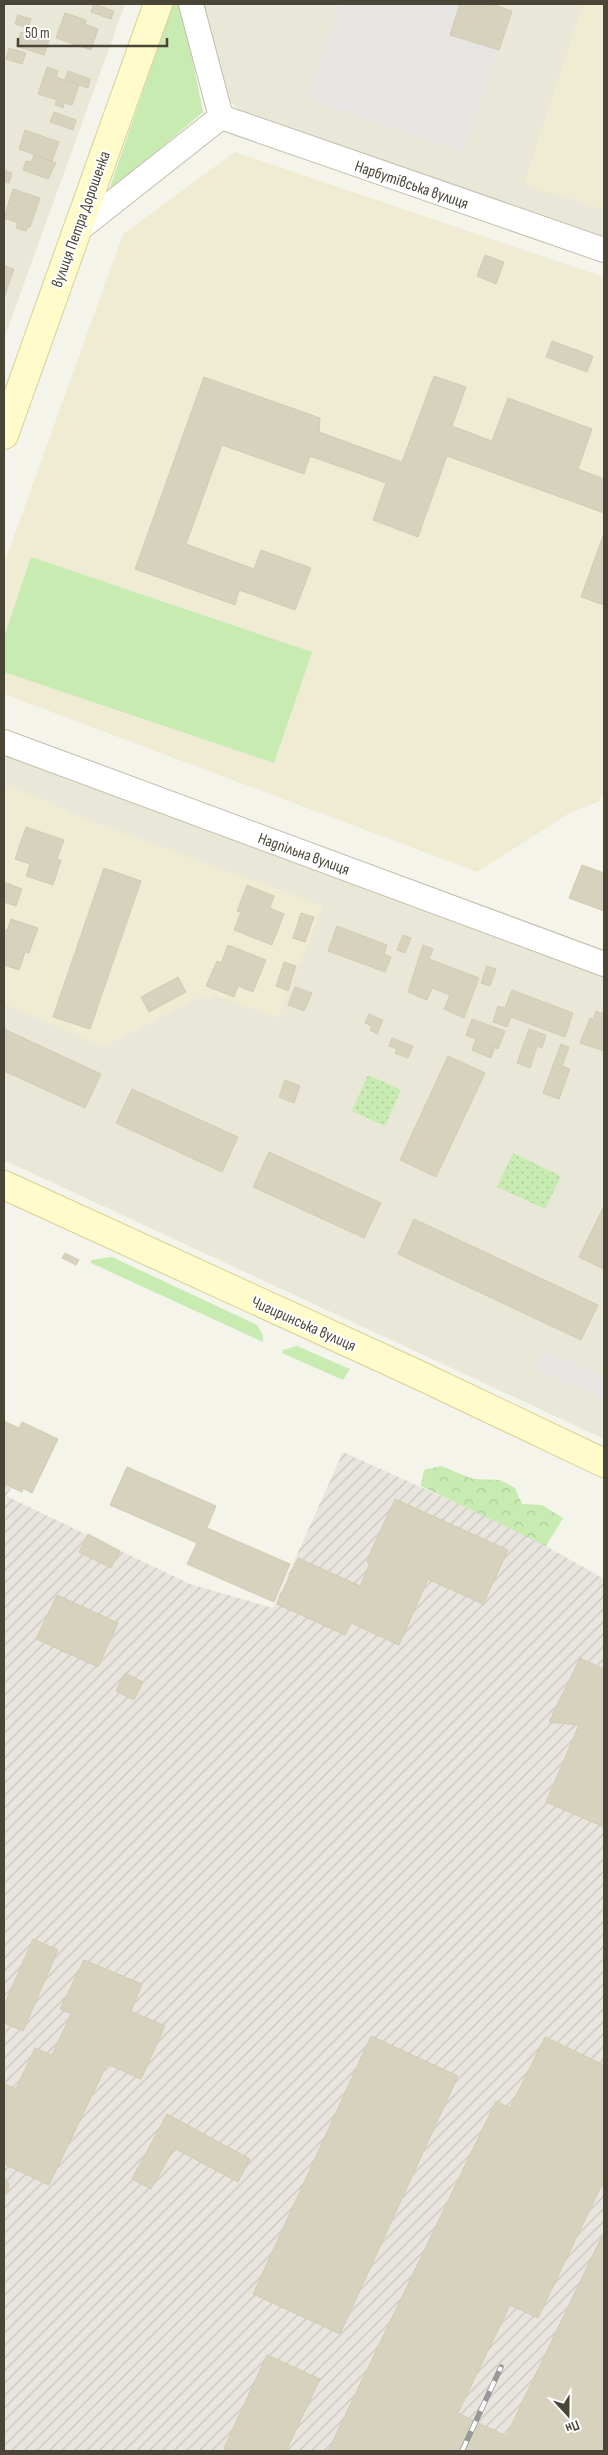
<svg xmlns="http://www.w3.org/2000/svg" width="608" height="2455" viewBox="0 0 608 2455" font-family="'Sofia Sans Condensed',sans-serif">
  <defs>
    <pattern id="industrial-furrows" width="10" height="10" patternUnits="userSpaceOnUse" patternTransform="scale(1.25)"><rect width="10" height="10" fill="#e8e5de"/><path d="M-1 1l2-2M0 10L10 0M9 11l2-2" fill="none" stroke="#c8c6bf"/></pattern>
    <pattern id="forest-crowns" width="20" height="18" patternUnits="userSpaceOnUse" patternTransform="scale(1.25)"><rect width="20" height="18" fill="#c7ebb1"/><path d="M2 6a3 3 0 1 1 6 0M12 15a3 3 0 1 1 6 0" fill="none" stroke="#accb99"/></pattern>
    <pattern id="park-dots" width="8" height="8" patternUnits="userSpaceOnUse" patternTransform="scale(1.25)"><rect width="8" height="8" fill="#c7ebb1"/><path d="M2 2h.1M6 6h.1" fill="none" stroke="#accb99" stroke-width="1.8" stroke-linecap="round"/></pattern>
  </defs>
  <rect width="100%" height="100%" fill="#f5f4ea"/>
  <!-- residential -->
  <path fill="#e9e7d7" d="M4,4H125L4,339Z
    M203,4H604V238L241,112L224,95Z
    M4,752L604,976V1439L4,1160Z"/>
  <!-- industrial -->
  <path fill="url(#industrial-furrows)" d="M343,1452L525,1534L604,1579V2451H4V1484L11,1488L6,1496L190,1584L273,1608Z"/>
  <!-- education -->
  <path fill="#efecd3" d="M583,4H604V210L524,184Z
    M235,152L604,277V789L600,801L568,814L477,872L4,694V564L123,234Z
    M4,785L43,799L78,816L323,906L278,1018L214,995L211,999L203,996L107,1045H100L4,1004Z"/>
  <!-- grass -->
  <path fill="#c7ebb1" d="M173,4H181L203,112L108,193Z
    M31,557L312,652L274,763L4,672V637Z
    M112,1257L257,1325L263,1335V1342L91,1263V1260Z
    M297,1346L350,1369L343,1380L282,1353L283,1350Z"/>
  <!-- forest -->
  <path fill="url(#forest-crowns)" d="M441,1466L473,1479L500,1480L515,1488L522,1504L542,1505L563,1518L546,1546L421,1486L424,1470Z"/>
  <!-- park -->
  <path fill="url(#park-dots)" d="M368,1075L401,1090L385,1126L352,1111Z
    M513,1153L561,1176L545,1209L497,1187Z"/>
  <!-- parking -->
  <path fill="#e7e5e1" d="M340,4H491L512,11L463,152L307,99Z
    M543,1349L604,1377V1401L536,1369Z"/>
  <!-- building -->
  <path fill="#d7d2be" stroke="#d3cbb1" d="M94,4L114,11L111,19L91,12Z
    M460,4H491L512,11L499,50L450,35Z
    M65,13L86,20L85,24L98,29L91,50L56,38Z
    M18,15L31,19L28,28L15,24Z
    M40,30L51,34L44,55L16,46L21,32L38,38Z
    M9,48L26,53L22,64L6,59Z
    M47,67L58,71L56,77L79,85L72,105L64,103L63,108L55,105L57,100L38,94Z
    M68,71L90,79L88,88L65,80Z
    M54,112L76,120L73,130L50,122Z
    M25,130L59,142L52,161L19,149Z
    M34,155L56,163L48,179L23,170L26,161L31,162Z
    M4,170L12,173L9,183L4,181Z
    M13,189L40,198L30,227H28L26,231L16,228L18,223L4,218Z
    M485,255L504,262L496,284L477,276Z
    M4,266L14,269L4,298Z
    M552,341L593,356L587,372L546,357Z
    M434,376L466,387L452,426L492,441L508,398L592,429L578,469L604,479V513L447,456L418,537L373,520L386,483L310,456L304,474L222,445L186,544L254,569L261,550L311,568L295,610L239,590L235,605L135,569L204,377L320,418L319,432L402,462Z
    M604,533V605L581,597Z
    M26,827L64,840L57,859L61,860L53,885L26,876L30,864L15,859Z
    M582,865L604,873V911L569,898Z
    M104,868L141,881L90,1029L53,1017Z
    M4,882L22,889L16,906L4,902Z
    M247,885L274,896L270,908L284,914L272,945L234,930L241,912L237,911Z
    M301,913L314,917L305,942L293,938Z
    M11,919L38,928L29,953L25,952L19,970L4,965V930L7,931Z
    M337,926L387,945L384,954L391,957L385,972L328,951Z
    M403,935L411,938L405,953L397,950Z
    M228,945L266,960L253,992L238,986L234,997L206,986L217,961L221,963Z
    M423,945L433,949L429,959L479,978L464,1018L444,1009L450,995L432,988L427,1000L408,992Z
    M284,962L296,966L288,991L276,986Z
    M487,966L496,969L490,986L481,983Z
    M178,977L186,992L149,1012L141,997Z
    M295,987L312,993L304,1011L288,1005Z
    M512,990L573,1013L565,1037L511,1017L507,1027L493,1022L498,1006L505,1008Z
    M596,1011L604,1014V1051L580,1043L590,1018L593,1019Z
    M369,1014L383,1020L377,1034L370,1030L372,1026L365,1023Z
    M472,1019L505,1031L498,1049L487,1045L494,1049L491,1058L472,1050L476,1039L466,1035Z
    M4,1029L101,1074L85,1108L4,1071Z
    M529,1029L546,1035L542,1048L537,1046L530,1068L517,1063Z
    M392,1038L413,1046L408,1058L395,1053L397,1049L389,1046Z
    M561,1044L569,1047L562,1066L570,1069L559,1099L543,1093Z
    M448,1056L485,1073L436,1177L400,1160Z
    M285,1080L300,1086L294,1103L279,1097Z
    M132,1089L238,1137L222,1172L116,1123Z
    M269,1152L381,1203L364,1238L253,1187Z
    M604,1206V1269L579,1257Z
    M414,1219L598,1305L581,1340L398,1254Z
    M65,1253L79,1260L76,1265L62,1258Z
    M4,1421L19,1428L22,1422L58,1439L32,1493L23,1488L22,1492L4,1484Z
    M127,1467L216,1506L207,1528L290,1564L274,1602L187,1564L197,1543L110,1505Z
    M395,1499L508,1550L483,1604L428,1579L399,1645L351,1623L345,1635L277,1604L298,1558L360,1586L369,1566L367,1560Z
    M88,1534L120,1551L111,1568L79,1552Z
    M57,1595L118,1623L98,1667L36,1639Z
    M580,1658L604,1669V1827L546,1802L579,1725L549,1722Z
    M125,1673L143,1682L134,1700L116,1691Z
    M33,1939L58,1950L23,2031L4,2023V2006Z
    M84,1960L142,1984L131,2011L165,2026L141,2079L107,2064L49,2185L4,2164V2087L5,2084L16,2089L35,2048L52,2055L71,2014L60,2009Z
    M371,2036L458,2076L340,2334L253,2294Z
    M545,2037L604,2065V2180L538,2318L510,2305L458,2413L506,2436L604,2232V2451H328L496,2101L510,2108Z
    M167,2114L250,2159L238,2182L174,2148L151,2189L132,2179Z
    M4,2177L9,2184L8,2190L4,2194Z
    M267,2355L320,2379L286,2451H231L224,2448Z"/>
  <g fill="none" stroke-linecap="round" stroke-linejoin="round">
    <!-- street casing -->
    <g stroke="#c1beac" stroke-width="26">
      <path id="street" d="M191,4L221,117
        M221,117L604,250
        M74,233L221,117
        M4,742L604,964"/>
    </g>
    <!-- secondary casing -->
    <g stroke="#d7d198" stroke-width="30">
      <path id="secondary" d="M4,435L158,4
        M4,1185L419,1375L604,1463"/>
    </g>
    <!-- street -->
    <use href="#street" stroke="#fff" stroke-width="24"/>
    <!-- secondary -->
    <use href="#secondary" stroke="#fffbca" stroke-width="28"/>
    <!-- rail casing -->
    <g stroke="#989898" stroke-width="5.5">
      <path id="rail" d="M462,2451L501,2367"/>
    </g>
    <!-- rail -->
    <use href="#rail" stroke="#fff" stroke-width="4" stroke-dasharray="11" stroke-linecap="butt"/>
  </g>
  <g text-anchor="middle" stroke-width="4" stroke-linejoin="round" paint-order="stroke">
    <!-- street labels -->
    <g font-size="16" fill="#4a4637" stroke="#fff">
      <text transform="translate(412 184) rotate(19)" y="6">Нарбутівська вулиця</text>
      <text transform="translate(80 219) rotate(-70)" y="6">вулиця Петра Дорошенка</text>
      <text transform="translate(304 853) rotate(20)" y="6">Надпільна вулиця</text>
      <text transform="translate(304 1323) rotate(24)" y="6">Чигиринська вулиця</text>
    </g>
  </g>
  <!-- border -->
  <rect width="608" height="2455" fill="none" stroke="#4a4637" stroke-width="10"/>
  <!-- north arrow -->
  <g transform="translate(568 2415) rotate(159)" stroke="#ffffff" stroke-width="4" paint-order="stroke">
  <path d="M0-4L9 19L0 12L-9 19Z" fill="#4a4637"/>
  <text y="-8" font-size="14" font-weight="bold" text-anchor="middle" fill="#4a4637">Пн</text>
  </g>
  <!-- scale -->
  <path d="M18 38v8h149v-8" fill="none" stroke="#4a4637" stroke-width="2.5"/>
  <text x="25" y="38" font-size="15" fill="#4a4637" stroke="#ffffff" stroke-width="4" paint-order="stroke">50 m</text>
</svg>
